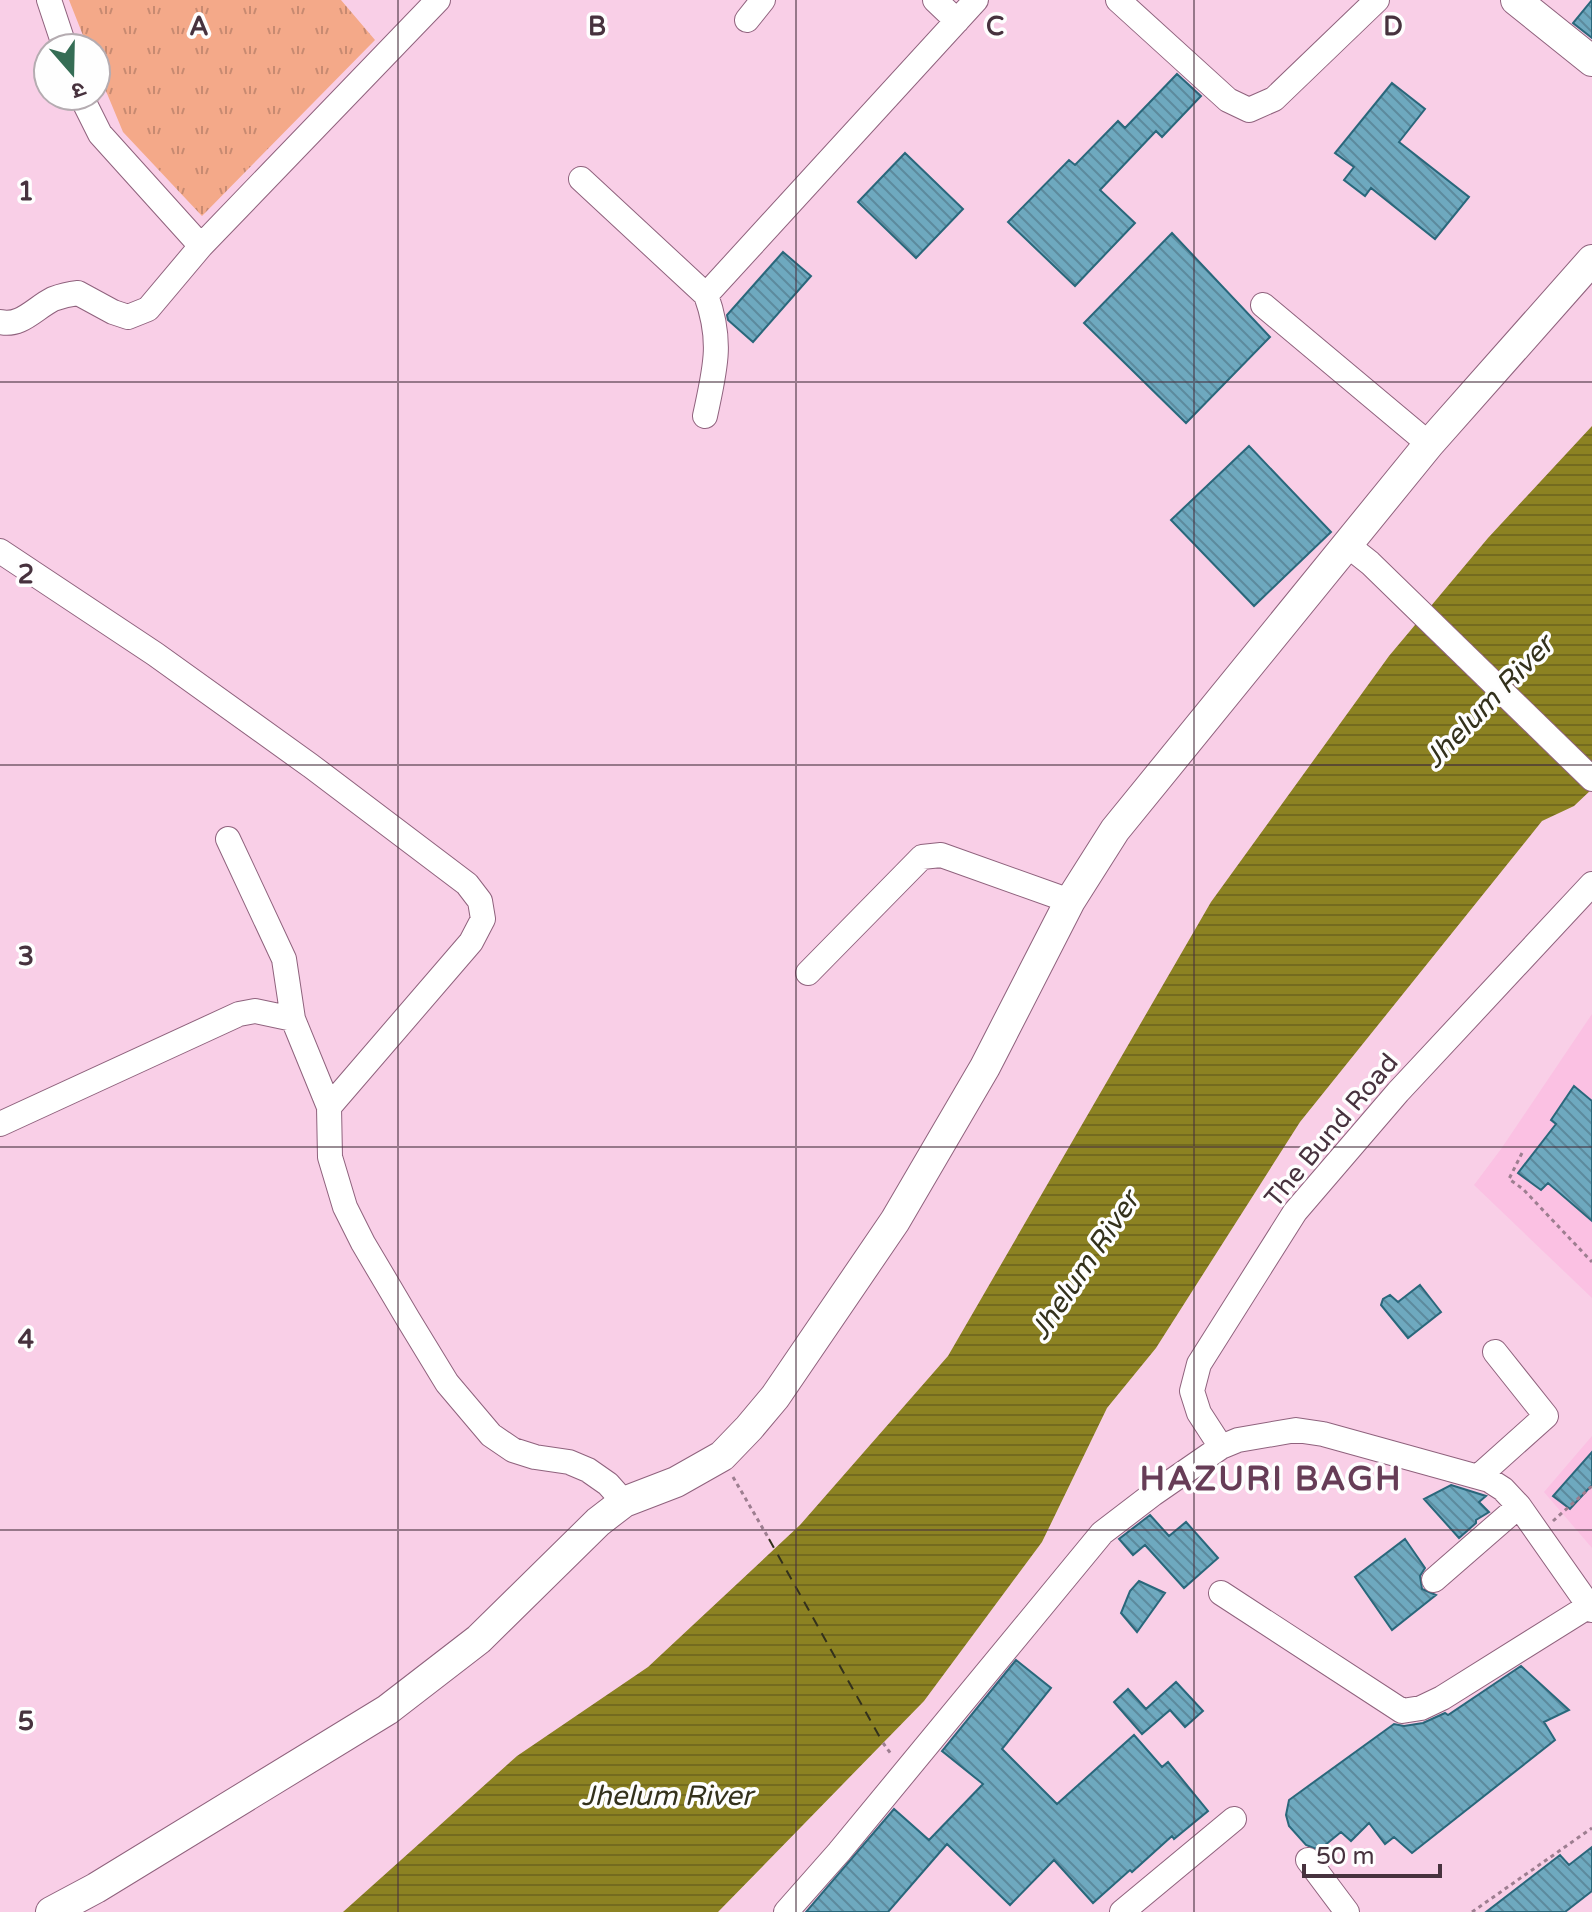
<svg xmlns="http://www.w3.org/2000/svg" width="1592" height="1912" viewBox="0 0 1592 1912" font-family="'Varela Round','Noto Sans Devanagari',sans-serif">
  <defs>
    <pattern id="grass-tufts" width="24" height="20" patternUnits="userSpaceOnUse" patternTransform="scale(2)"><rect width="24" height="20" fill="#f4a989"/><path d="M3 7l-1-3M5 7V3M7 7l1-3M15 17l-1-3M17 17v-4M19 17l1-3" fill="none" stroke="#c78a71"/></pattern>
    <pattern id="water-rules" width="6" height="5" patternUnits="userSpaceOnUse" patternTransform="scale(2)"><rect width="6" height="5" fill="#8c8222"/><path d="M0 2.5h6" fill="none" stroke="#746b1f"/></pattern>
    <pattern id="building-back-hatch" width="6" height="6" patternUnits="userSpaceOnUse" patternTransform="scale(2)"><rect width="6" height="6" fill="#6ea9bf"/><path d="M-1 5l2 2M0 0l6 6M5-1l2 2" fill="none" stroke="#5c8a9d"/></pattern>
  </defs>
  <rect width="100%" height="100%" fill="#f9cfe7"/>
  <!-- built -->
  <path fill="#fbc1e3" d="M1592,1014V1298L1474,1185L1501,1149Z
    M1592,1436V1548L1544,1492Z"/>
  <!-- grass -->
  <path fill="url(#grass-tufts)" d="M69,0H341L375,40L202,216L123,132L96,67V48H88Z"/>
  <!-- water -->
  <path fill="url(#water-rules)" d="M1592,426V789L1574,806L1542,821L1300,1122L1156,1348L1107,1408L1042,1542L924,1701L718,1912H343L517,1756L648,1667L800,1525L948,1356L1211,902L1389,656L1488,538Z"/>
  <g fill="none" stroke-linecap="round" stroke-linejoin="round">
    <!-- ferry -->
    <path stroke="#33311c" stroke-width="2" stroke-dasharray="10 8" stroke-linecap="butt" d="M769,1539L883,1743"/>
  </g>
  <!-- building -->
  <path fill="url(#building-back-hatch)" stroke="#2a677b" stroke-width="2" d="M1592,0V38L1573,23Z
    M1177,74L1201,96L1162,137L1156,131L1100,190L1135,223L1075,286L1008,222L1069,160L1075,165L1118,121L1125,128Z
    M1392,83L1425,109L1399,142L1469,197L1435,239L1371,188L1365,196L1344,180L1354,167L1335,153Z
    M905,153L963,209L916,258L858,202Z
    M1172,233L1270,337L1186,423L1084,323Z
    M783,252L811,276L753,342L728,320L727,315Z
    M1249,446L1331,532L1254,606L1171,520Z
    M1574,1086L1592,1101V1221L1548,1183L1541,1190L1518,1173L1556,1124L1551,1120Z
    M1420,1285L1441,1312L1408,1338L1381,1305L1383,1299L1390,1295L1398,1302Z
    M1592,1452V1485L1570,1509L1553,1496Z
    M1451,1485L1486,1496L1479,1502L1489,1512L1476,1520V1523L1459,1538L1424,1499Z
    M1150,1515L1169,1536L1186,1522L1218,1558L1184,1588L1145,1545L1133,1555L1119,1539Z
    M1405,1539L1425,1568L1420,1576L1422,1589L1436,1595L1392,1630L1355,1577Z
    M1139,1581L1165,1593L1137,1632L1121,1613L1130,1591Z
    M1016,1660L1051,1688L1002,1749L1057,1804L1134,1735L1162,1767L1168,1762L1208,1811L1174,1839L1172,1836L1132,1872L1130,1870L1093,1903L1054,1860L1010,1905L947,1844L888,1912H806L894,1809L929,1840L983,1784L942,1751Z
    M1521,1666L1569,1710L1544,1722L1555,1740L1412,1853L1394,1837L1385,1844L1369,1823L1351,1841L1341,1832L1319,1850L1306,1845L1289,1826L1286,1815L1289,1800L1394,1724L1404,1726L1423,1723L1445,1713L1448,1715Z
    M1176,1682L1203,1711L1185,1727L1170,1710L1142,1734L1114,1702L1128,1689L1146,1709Z
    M1592,1847V1891L1565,1912H1486L1560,1855L1569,1865Z"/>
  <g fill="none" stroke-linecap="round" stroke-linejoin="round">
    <!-- minor casing -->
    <g stroke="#8f627d" stroke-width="26">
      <path id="minor" d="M49,0L65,48
        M935,0L957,21
        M1118,0L1228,100L1249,110L1274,99L1377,0
        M747,20L763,0
        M81,96L100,134L201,246
        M581,179L706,295L976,0
        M1263,305L1429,444
        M0,322C21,327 35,308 53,299C61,296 69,294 78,293L113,312L128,317L148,309L201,246L438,0
        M705,416C715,369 723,342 706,295
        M1346,544L1370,563L1592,779
        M0,551L155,654L311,766L467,884L480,901L483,919L471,942L329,1107
        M228,839L284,959L293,1019L329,1107L330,1157L345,1207L363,1243L408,1319L447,1383L491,1435L513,1450L535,1457L569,1462L588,1470L608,1484L624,1502
        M808,973L922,857L941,855L1070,901
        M0,1124L239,1014L255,1011L293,1019
        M1221,1447L1199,1413L1192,1391L1199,1364L1295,1212L1398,1092L1592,884
        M1479,1476L1546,1416L1495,1352
        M1434,1580L1519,1506
        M1221,1593L1402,1711L1421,1708L1442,1698L1589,1606
        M1308,1860L1347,1912
        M786,1912L839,1852L1102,1533L1153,1494L1221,1447L1238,1440L1296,1430L1323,1434L1489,1480L1503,1489L1519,1506L1592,1610
        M1122,1912L1234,1819"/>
    </g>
    <!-- major casing -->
    <g stroke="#8f627d" stroke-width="32">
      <path id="major" d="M1516,0L1592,61
        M51,1912L96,1888L387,1710L479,1639L598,1522L624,1502L676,1482L722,1456L749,1428L775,1397L895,1221L985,1067L1070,901L1115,830L1429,444L1592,260"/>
    </g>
    <!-- path -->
    <path stroke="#9d7e90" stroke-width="3" stroke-dasharray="4 4" stroke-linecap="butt" d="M1522,1153L1509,1179L1523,1189L1592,1262
      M733,1477L769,1539
      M1553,1521L1592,1486
      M883,1743L891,1754
      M1472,1912L1592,1828"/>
    <!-- minor -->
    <use href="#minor" stroke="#fff" stroke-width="24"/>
    <!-- major -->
    <use href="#major" stroke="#fff" stroke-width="30"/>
  </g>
  <!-- grid -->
  <path fill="none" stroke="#47323e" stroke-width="2" stroke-opacity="0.55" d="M398,0V1912M796,0V1912M1194,0V1912M0,382H1592M0,765H1592M0,1147H1592M0,1530H1592"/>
  <g text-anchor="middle" stroke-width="7" stroke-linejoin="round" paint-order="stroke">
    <!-- street labels -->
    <g font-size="26" fill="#47323e" stroke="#fefefe">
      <text transform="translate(1331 1130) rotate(-50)" y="9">The Bund Road</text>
    </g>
    <!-- water labels -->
    <g font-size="28" font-style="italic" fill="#33311c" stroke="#fefefe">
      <text transform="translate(1488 701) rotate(-46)" y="10">Jhelum River</text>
      <text transform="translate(1084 1265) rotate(-56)" y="10">Jhelum River</text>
      <text x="667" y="1805">Jhelum River</text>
    </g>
    <!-- district labels -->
    <g font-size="34" font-weight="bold" letter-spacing="2" fill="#673d57" stroke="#fefefe">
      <text x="1271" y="1490">HAZURI BAGH</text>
    </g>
  </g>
  <g font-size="26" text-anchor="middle" font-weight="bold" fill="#47323e" stroke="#fefefe" stroke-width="7" stroke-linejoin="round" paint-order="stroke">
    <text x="199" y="35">A</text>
    <text x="597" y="35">B</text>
    <text x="995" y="35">C</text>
    <text x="1393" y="35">D</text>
    <text x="26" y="200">1</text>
    <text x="26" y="583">2</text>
    <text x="26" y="965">3</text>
    <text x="26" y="1348">4</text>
    <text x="26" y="1730">5</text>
  </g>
  <!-- north arrow -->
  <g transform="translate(72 72) rotate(160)"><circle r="38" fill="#fefefe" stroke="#b5acb1" stroke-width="2"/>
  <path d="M0-6L14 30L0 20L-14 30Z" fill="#356d55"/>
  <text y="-12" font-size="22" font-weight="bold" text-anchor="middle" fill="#47323e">उ</text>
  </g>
  <!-- scale -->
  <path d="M1304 1864v12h136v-12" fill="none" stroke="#47323e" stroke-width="4"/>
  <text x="1316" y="1864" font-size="24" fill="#47323e" stroke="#fefefe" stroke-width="6" paint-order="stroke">50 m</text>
</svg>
